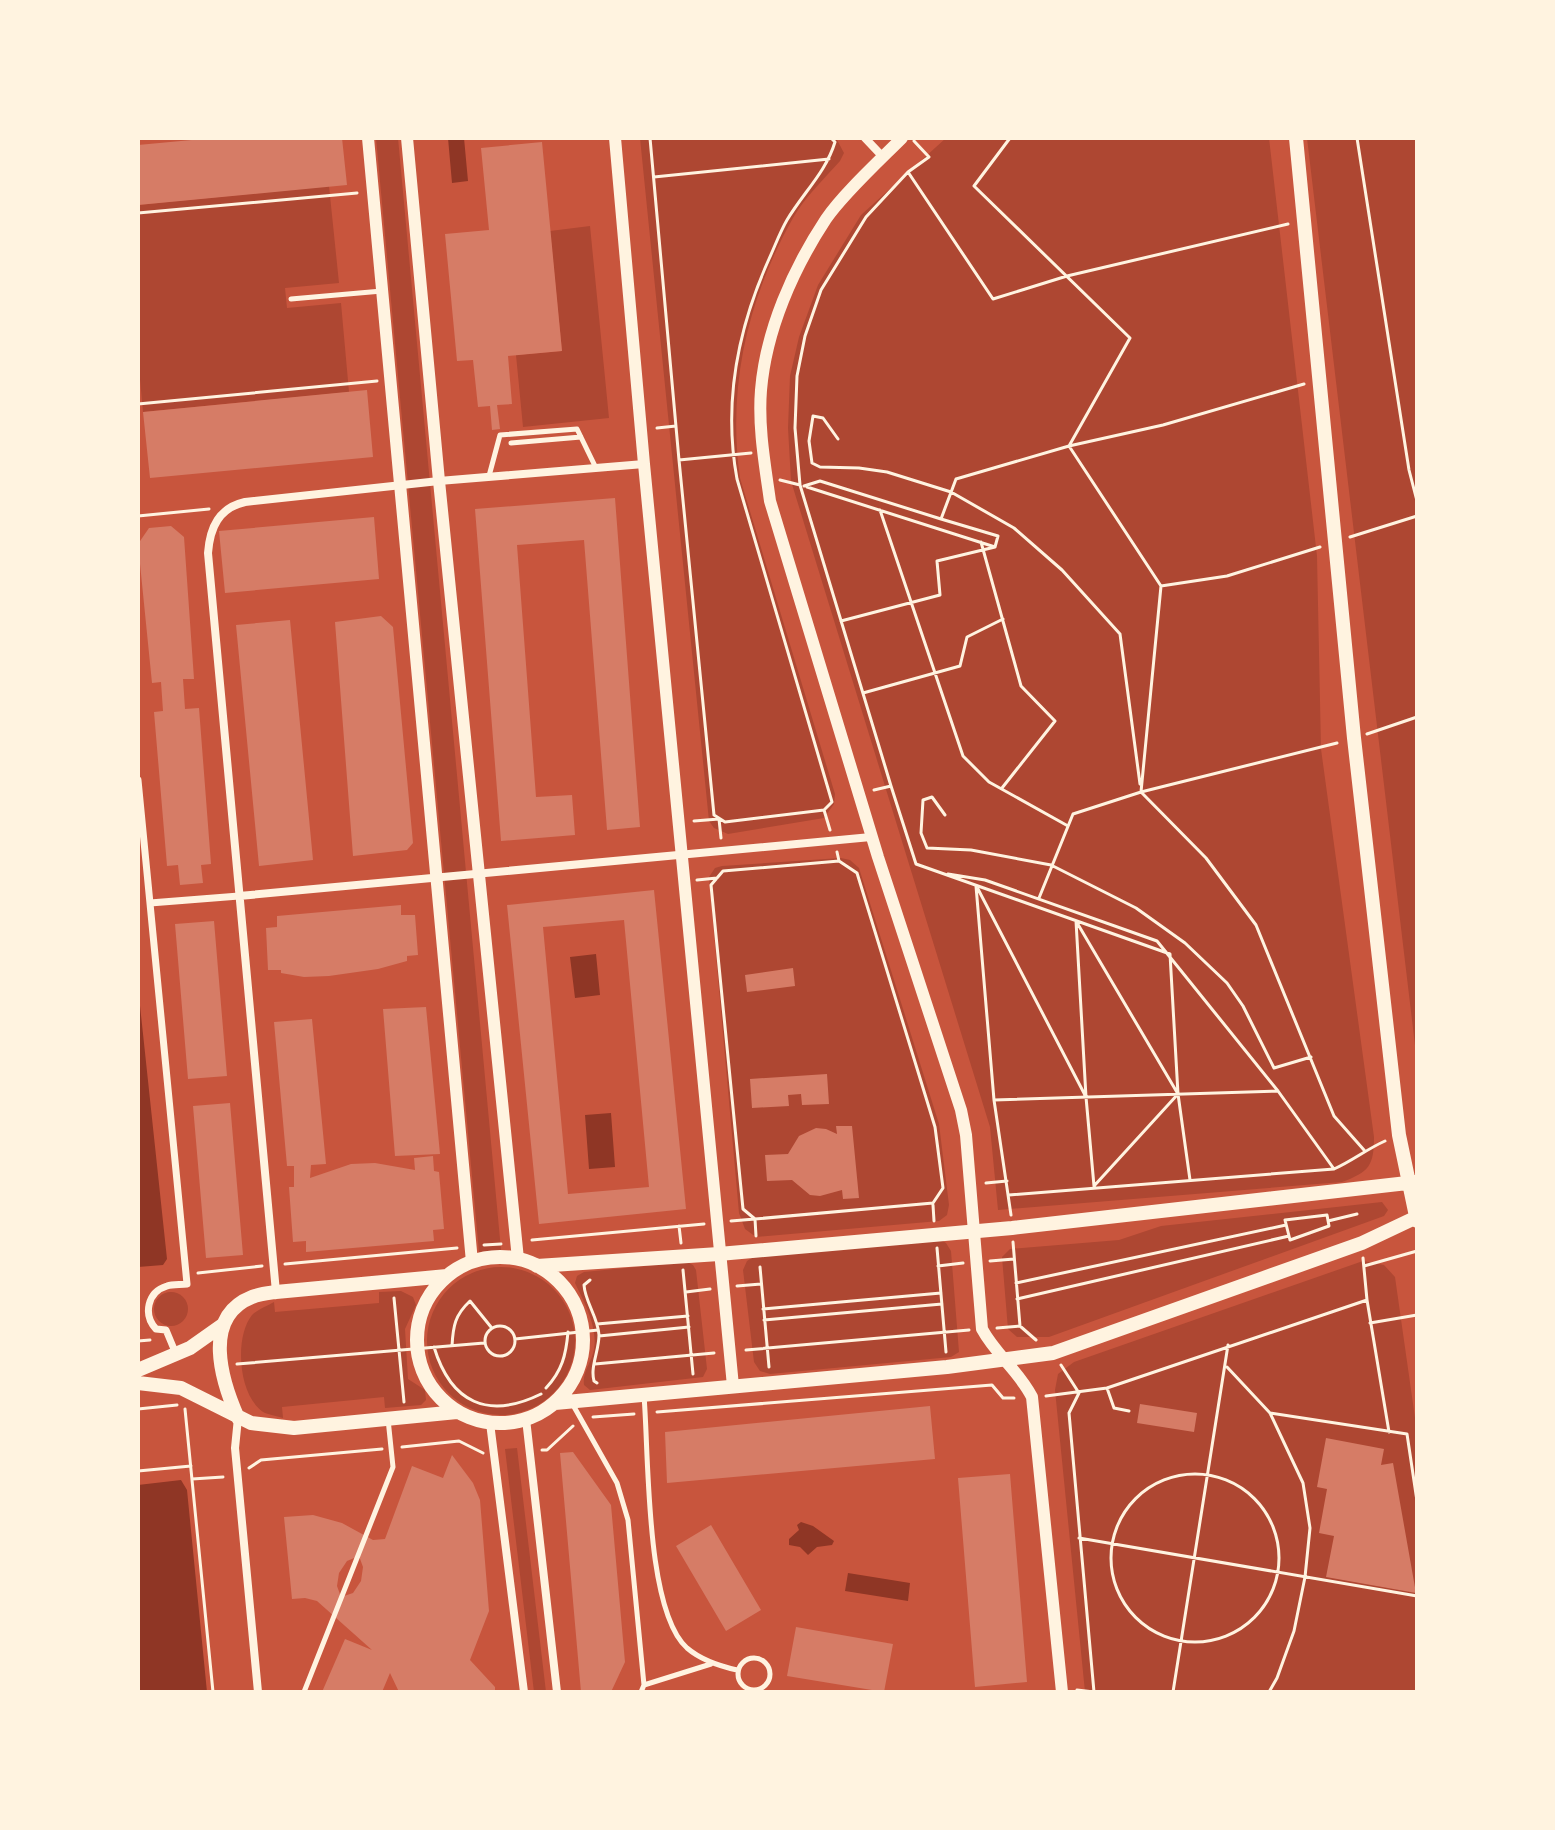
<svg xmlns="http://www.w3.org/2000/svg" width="1555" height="1830" viewBox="0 0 1555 1830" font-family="Commissioner,sans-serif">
  <rect width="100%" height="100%" fill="#c8553d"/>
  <!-- green -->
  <path fill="#ae4732" d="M376,138H398L501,1250L479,1252Z
    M640,138H836L844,153L840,161C824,179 805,197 793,218C748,298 727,386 740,478L835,794L834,804L824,818L728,834L714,828L709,821Z
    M946,138H1269L1317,556L1321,749L1374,1137C1374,1166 1369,1172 1342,1182L998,1210L990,1127L791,481L788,428L790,376L799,337L818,285L861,215Z
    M1307,138H1417V1062Z
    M329,186L339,283L285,288L287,308L341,303L349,392L143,412L138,357V205Z
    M590,226L609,418L523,427L516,355L562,351L550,231Z
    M841,858L850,860L859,868L939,1124L949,1205L947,1215L939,1221L756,1237L745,1229L739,1213L709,877L715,868L722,866Z
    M1382,1202L1388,1210L1384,1216L1049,1337H1017L1008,1329L1002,1257L1010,1249L1119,1240L1161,1226Z
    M938,1238L946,1243L951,1251L959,1352L951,1357L770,1374L760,1371L754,1362L743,1270L747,1261L755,1256Z
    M1363,1261L1384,1265L1395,1277L1417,1432V1692H1085L1055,1390L1058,1374L1074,1362Z
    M687,1262L693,1265L696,1270L707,1369L703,1377L590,1390L584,1385C582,1372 592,1362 594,1349C598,1327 584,1302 575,1283L577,1276L584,1272Z
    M427 1341a74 74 0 1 1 148 0a74 74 0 1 1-148 0Z
    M401,1291L413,1297L416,1305L405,1329L408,1379L425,1390L426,1400L421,1405L385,1408L384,1397L282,1407L283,1418C277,1416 270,1415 265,1413C238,1398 234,1337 252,1315C257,1310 267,1306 274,1302L275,1312L379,1303V1292Z
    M154 1309a17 17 0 1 1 34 0a17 17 0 1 1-34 0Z
    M517,1448L546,1692H534L505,1449Z"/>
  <!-- water -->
  <path fill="#8f3625" d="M448,138H464L468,181L452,183Z
    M596,954L600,995L575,998L570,957Z
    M138,987L167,1259L163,1265L138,1267Z
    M611,1113L615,1167L589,1169L585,1115Z
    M181,1480L187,1490L207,1692H138V1485Z
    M801,1522L813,1526L834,1541L832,1545L817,1547L808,1555L800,1547L789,1545V1539L799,1530L797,1525Z
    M848,1573L910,1583L908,1601L845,1591Z"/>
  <!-- building -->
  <path fill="#d67c66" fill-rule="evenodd" d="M213,138H342L347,185L138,205V145Z
    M542,142L562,351L508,356L512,404L497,405L500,429L492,430L490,406L478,407L473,360L457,361L445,234L489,230L481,148Z
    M367,390L373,457L150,478L143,412Z
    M615,498L640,827L607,830L584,540L517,545L536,797L572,795L575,835L501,841L475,509Z
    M374,517L379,579L225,593L219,531Z
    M171,526L184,537L194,679H183L185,709L199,708L211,864L201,865L203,883L180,885L178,865L167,866L154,712L163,711L161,682L152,683L138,544L149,528Z
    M381,616L393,627L413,843L407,850L353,856L335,622Z
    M290,620L313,860L259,866L236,625Z
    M654,890L686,1209L539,1224L507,905ZM624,920L649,1187L568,1194L543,927Z
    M401,905V915H415L418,955L407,956V961L378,969L329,976L304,977L281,973V970H268L266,928L277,927V916Z
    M214,921L227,1076L188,1079L175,924Z
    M793,968L795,986L747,992L745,975Z
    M426,1007L440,1154L395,1156L383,1009Z
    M312,1019L326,1164L311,1165L310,1178L351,1164L375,1163L415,1170L414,1158L433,1156L434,1171L439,1172L444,1229L433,1230L434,1241L306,1252V1241L293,1242L289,1187H294V1166H287L274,1022Z
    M827,1074L829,1104L802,1105L801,1094L788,1095L789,1106L752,1108L750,1079Z
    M230,1103L243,1255L206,1258L193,1106Z
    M836,1126H852L859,1198L843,1199L842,1190L820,1196L810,1195L792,1180L767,1181L765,1155L788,1154L799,1136L816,1128L826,1129L837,1134Z
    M1140,1404L1197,1413L1194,1432L1137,1423Z
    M930,1406L935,1459L667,1483L665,1432Z
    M1326,1438L1384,1449L1381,1465L1393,1463L1416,1593L1326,1577L1334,1536L1319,1533L1327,1489L1317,1487Z
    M573,1452L611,1505L625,1662L611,1692H581L560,1453Z
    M452,1455L473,1483L480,1500L489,1611L470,1660L495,1687V1692H399L390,1673L382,1692H322L345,1639L372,1650L317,1601L305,1598L292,1599L284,1517L313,1515L342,1523L373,1540L385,1539L412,1466L443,1478ZM359,1556L363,1567L361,1581L353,1593L341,1597L337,1586L339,1573L347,1561Z
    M1010,1474L1027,1682L975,1687L958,1478Z
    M711,1525L761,1610L726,1631L676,1546Z
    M796,1627L893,1644L884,1692L787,1676Z"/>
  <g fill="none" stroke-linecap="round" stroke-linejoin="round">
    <!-- path -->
    <path stroke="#fff3e0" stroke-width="3" d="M650,138L679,460L714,815L725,822L824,810L832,802L737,479C723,403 738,328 769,259C775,246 780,232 787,220C803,193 826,172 835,142L831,138
      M1010,138L974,186L1130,338L1069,446L1161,586L1141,792L1206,858L1256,925L1334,1116L1364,1150
      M1357,138L1409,470L1417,501
      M914,141L929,157L908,172L993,299L1067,276L1288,224
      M654,177L829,159
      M138,213L357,193
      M138,404L377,381
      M657,428L676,426
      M838,439L823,418L813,416L809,441L812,463L820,467L859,468L887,472L951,492L1014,528L1062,570L1120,634L1140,784
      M679,460L751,453
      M780,480L800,485
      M804,486L820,481L941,519L956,479L1069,446L1163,425L1304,384
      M807,487L995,547L998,536L941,519
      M880,510L963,756L989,782L1068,826
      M138,516L209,509
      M1350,537L1417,516
      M981,542L1021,686L1055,721L1002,788
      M1161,586L1227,576L1320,547
      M841,621L940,595L937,561L995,547
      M863,693L960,666L967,637L1003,619
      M1367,734L1417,717
      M891,786L800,485L795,428L797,376L805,336L821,290L866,217L908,172
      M874,790L891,786L916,864L1170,954L1178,1094L1094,1186
      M824,810L830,830
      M945,815L932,797L923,800L921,833L927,848L971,850L1051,865L1136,908L1185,943L1227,983L1243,1006L1274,1068L1311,1057
      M694,821L719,819L721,838
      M837,852L839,861L857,873L935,1127L943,1188L933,1203L755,1219L743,1209L711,885L723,871L839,861
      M948,874L985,880L1157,941L1278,1091L1334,1169
      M697,880L717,878
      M976,886L994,1100L1011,1215
      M978,889L1086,1097L1094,1186
      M1039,898L1073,814L1141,792L1337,743
      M1086,1097L1076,921L1178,1094L1190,1180
      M994,1100L1278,1091
      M986,1183L1007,1181
      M1009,1195L1334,1169C1352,1161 1367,1149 1385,1141
      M933,1205L934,1221
      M1327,1215L1329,1226L1290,1240L1285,1220Z
      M731,1221L755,1219L756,1236
      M1328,1221L1357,1214
      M679,1226L681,1243
      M532,1240L704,1224
      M1013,1242L1020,1326
      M484,1245L501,1244
      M937,1248L946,1352
      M1363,1258L1367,1300L1389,1432
      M990,1261L1014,1259
      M285,1264L457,1248
      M938,1266L963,1263
      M1364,1266L1417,1251
      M760,1267L769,1367
      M683,1270L693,1374
      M198,1273L262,1266
      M590,1280L584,1285C585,1302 598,1317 599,1335C599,1351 590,1367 594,1381L597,1383
      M1016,1283L1286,1225
      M737,1286L761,1284
      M686,1292L710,1289
      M394,1298L404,1402
      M1017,1299L1289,1236
      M763,1309L941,1293
      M764,1320L942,1304
      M1370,1323L1417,1315
      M597,1324L688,1316
      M485 1341a15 15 0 1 1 30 0a15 15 0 1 1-30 0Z
      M997,1328L1020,1326L1036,1340
      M599,1336L689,1327
      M515,1339L598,1330
      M138,1341L150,1340
      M452,1346C453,1326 455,1315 470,1301L491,1327
      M434,1347C451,1403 488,1420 541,1394
      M746,1350L969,1330
      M237,1364L484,1343
      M595,1364L714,1353
      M1061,1365L1079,1393L1069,1413L1094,1692
      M1227,1367L1270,1413L1303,1483L1310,1528L1305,1577L1294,1631L1277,1678L1269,1692
      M546,1388C562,1371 566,1355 568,1332
      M1107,1388L1114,1408L1129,1411
      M1046,1396L1107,1388L1367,1300
      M138,1409L177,1405
      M185,1409L213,1692
      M657,1412L992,1385L1003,1398H1014
      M1270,1413L1407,1434L1417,1501
      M593,1417L634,1414
      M402,1447L459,1441L483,1453
      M542,1450H547L573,1426
      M249,1468L261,1460L382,1449
      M138,1471L191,1466
      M1111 1558a84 84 0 1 1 168 0a84 84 0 1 1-168 0Z
      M192,1479L223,1477
      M1079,1538L1417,1596
      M1077,1690L1094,1692
      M1173,1692L1228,1345"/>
    <!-- service -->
    <path stroke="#fff3e0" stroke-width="5" d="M291,299L382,291
      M511,443L581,437
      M489,476L500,435L577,429L596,468
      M644,1396C649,1454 645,1610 687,1648C701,1660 719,1666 737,1670
      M573,1405L617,1483L628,1520L644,1685
      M738 1674a16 16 0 1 1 32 0a16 16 0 1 1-32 0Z
      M304,1692L393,1467L388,1419
      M641,1692L644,1685L711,1664"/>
    <!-- pedestrian -->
    <path stroke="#fff3e0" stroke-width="7" d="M138,780L187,1284C181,1285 173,1284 167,1286C147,1292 143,1315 156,1329L166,1330L176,1354
      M150,903L239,896"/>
    <!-- minor -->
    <path stroke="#fff3e0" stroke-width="8" d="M865,138L883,157
      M239,896L871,837
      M276,1292L208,553C210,527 219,508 245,502L439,481L644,464
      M238,1418L235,1448L258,1692
      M526,1419L557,1692
      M490,1423L524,1692"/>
    <!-- tertiary -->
    <path stroke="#fff3e0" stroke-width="12" d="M368,138L472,1262
      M407,138L439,481L518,1259
      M615,138L644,464L733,1386
      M902,138C880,160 843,194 826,219C793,269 766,330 761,390C758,427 765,465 770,501L878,857L961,1110L966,1135L982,1329C996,1355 1019,1371 1032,1397L1062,1692"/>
    <!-- secondary -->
    <path stroke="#fff3e0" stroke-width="14" d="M1296,138L1354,738L1399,1135L1417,1221
      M417 1340a83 83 0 1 1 166 0a83 83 0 1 1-166 0Z
      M537,1266L719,1254L1012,1228L1416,1182
      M138,1370L190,1348L224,1324
      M138,1383L181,1388L251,1423L294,1428L457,1412
      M555,1403L947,1367L1053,1353L1362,1243L1417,1217
      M238,1418C222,1382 201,1317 252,1297C259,1294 269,1293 276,1292L447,1276"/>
  </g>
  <!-- border -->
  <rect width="1555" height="1830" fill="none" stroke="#fff3e0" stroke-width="280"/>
</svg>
